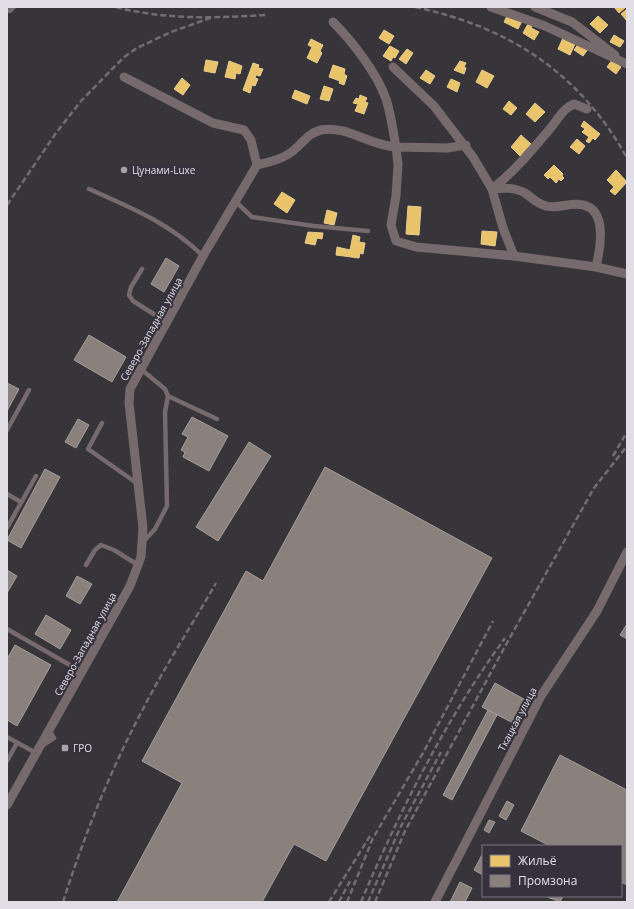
<svg xmlns="http://www.w3.org/2000/svg" width="634" height="909" viewBox="0 0 634 909" font-family="'Open Sans',sans-serif">
  <rect width="100%" height="100%" fill="#37343a"/>
  <!-- homes -->
  <path fill="#e9c46a" stroke="#e7cc8f" d="M614,7H626L619,13Z
    M627,9V21L621,14Z
    M507,16L516,21L517,18L522,21L518,29L504,22Z
    M598,16L608,25L600,33L590,24Z
    M529,22L533,24L531,28L539,32L534,40L523,33Z
    M384,30L394,36L389,44L379,38Z
    M614,35L624,41L620,47L610,42Z
    M563,38L575,44L570,55L558,49Z
    M311,39L323,45L320,51L322,53L317,63L307,58L312,47L308,45Z
    M579,43L588,49L583,56L574,50Z
    M390,46L399,51L395,58L393,57L391,61L383,56Z
    M407,49L413,53L406,64L399,59Z
    M206,60L218,62L215,73L204,71Z
    M612,60L621,67L616,74L607,67Z
    M229,61L242,66L240,74L236,73L235,79L225,77Z
    M460,61L466,63L464,67L466,68L464,74L454,70Z
    M253,63L259,65L258,68L263,69L260,76L256,75L255,78L258,79L255,86L252,85L250,93L243,90Z
    M333,65L345,69L344,74L347,76L344,85L339,83L340,81L329,77Z
    M426,70L435,76L430,84L420,78Z
    M482,70L494,76L487,88L476,82Z
    M182,78L190,85L183,95L174,89Z
    M451,79L460,83L457,92L447,87Z
    M324,86L333,89L329,101L320,99Z
    M295,90L310,96L307,104L292,98Z
    M360,95L367,98L365,102L368,103L364,114L355,111L358,104L353,103L356,98L359,99Z
    M509,101L517,108L511,115L503,109Z
    M535,103L545,112L535,122L526,114Z
    M584,121L600,134L595,140L593,138L589,143L586,141L589,137L582,132L585,129L581,126Z
    M521,135L531,144L520,156L511,147Z
    M577,139L585,146L579,154L570,147Z
    M554,165L563,174L562,176L564,178L561,181L559,179L556,183L550,177L548,179L544,175Z
    M616,170L627,182L615,195L610,191L614,187L607,180Z
    M282,192L295,200L287,213L274,204Z
    M408,206L421,207L419,235L406,234Z
    M327,210L337,213L334,225L324,223Z
    M482,231L497,232L495,246L481,244Z
    M308,232L323,233L322,239L317,238L315,245L305,243Z
    M353,235L360,237L359,242L365,243L363,254L360,253L359,258L336,255L337,247L350,250Z"/>
  <!-- industry -->
  <path fill="#8a817c" stroke="#a49d9c" d="M166,258L179,266L164,292L151,284Z
    M89,335L126,357L112,382L74,360Z
    M7,383L19,389L7,411Z
    M192,417L228,436L209,471L183,457L185,452L181,450L188,437L182,434Z
    M78,419L89,425L76,448L65,442Z
    M249,442L271,456L218,541L196,527Z
    M325,467L492,558L326,861L294,844L262,902H117L182,783L142,761L246,571L263,581Z
    M45,469L60,477L21,548L7,540Z
    M7,570L17,576L7,593Z
    M77,576L92,584L80,604L66,596Z
    M46,615L71,630L60,649L35,634Z
    M627,624V639L620,635Z
    M15,645L51,665L17,726L7,720V659Z
    M495,683L529,702L517,725L482,707Z
    M488,710L497,715L452,800L443,795Z
    M560,755L627,790V885L621,882V846H550L521,831Z
    M507,801L514,805L506,820L499,816Z
    M489,820L495,822L489,833L484,830Z
    M483,853V875L474,870Z
    M460,882L472,888L465,902H450Z
    M545,896H563L560,902Z"/>
  <g fill="none" stroke-linecap="round" stroke-linejoin="round">
    <!-- lane -->
    <path stroke="#766a6c" stroke-width="4.5" d="M7,10L10,11L14,7
      M89,189C132,208 169,223 203,256
      M236,202L252,217L314,226L368,231
      M142,269L131,287L129,295L133,301L168,323
      M142,370L165,389L168,396L165,412L167,506L155,529L143,542
      M168,396L217,419
      M102,423L88,449L138,484
      M7,430L29,390
      M7,494L21,502
      M7,528L36,476
      M86,565L95,550L101,545L114,550L138,565
      M7,629L82,672
      M7,737L36,753
      M43,745L54,738L49,730
      M7,761L17,743"/>
    <!-- street -->
    <path stroke="#766a6c" stroke-width="9" d="M491,7L545,26L627,64
      M535,7L572,22L615,55
      M333,22C352,41 377,73 386,99C391,114 393,131 396,147L447,148L466,145
      M393,67L434,106L473,157L492,189L503,228L514,256
      M124,77L213,123L244,130L251,140L257,165
      M493,188C514,172 532,150 549,130C558,120 562,109 574,104L587,109
      M492,189C503,188 514,187 525,193C532,198 537,204 546,206C558,209 571,202 583,205C608,210 600,250 596,267
      M7,805L130,586L141,557L143,528L129,403L130,389L203,256L257,165C269,162 284,159 294,150C303,143 308,133 321,130C347,125 370,146 396,147L398,165L396,196L391,225L396,241L416,247L514,256L596,267L627,274
      M435,902L541,696L597,611L627,552"/>
    <!-- rail -->
    <path stroke="#736c70" stroke-width="2.5" stroke-dasharray="6 3" stroke-linecap="butt" d="M116,7C165,20 216,18 266,15
      M415,7C509,27 580,73 627,158
      M7,205L56,133L81,101L123,58L137,48L171,32L213,17
      M613,456L627,432
      M63,902C84,836 110,771 143,709C165,666 192,625 216,583
      M329,902L370,836
      M339,902L350,881
      M347,902L373,838L423,753L493,621
      M361,902C400,810 446,719 505,638
      M368,902L400,828L441,752
      M375,902L405,831L508,641L594,488L627,446"/>
  </g>
  <!-- markers -->
  <g fill="#a6a2aa" stroke="#36313d" stroke-width="1.5">
    <circle cx="124" cy="170" r="4"/>
    <rect x="61" y="744" width="8" height="8" rx="2"/>
  </g>
  <g text-anchor="middle" stroke-width="4" stroke-linejoin="round" paint-order="stroke">
    <!-- poi labels -->
    <g font-size="10" fill="#e1dee6" stroke="#36313d" text-anchor="start">
      <text x="132" y="174">Цунами-Luxe</text>
      <text x="73" y="752">ГРО</text>
    </g>
    <!-- street labels -->
    <g font-size="10" fill="#e1dee6" stroke="#36313d">
      <text transform="translate(151 329) rotate(-61)" y="4">Северо-Западная улица</text>
      <text transform="translate(85 644) rotate(-61)" y="4">Северо-Западная улица</text>
      <text transform="translate(517 719) rotate(-62)" y="4">Ткацкая улица</text>
    </g>
  </g>
  <!-- border -->
  <rect width="634" height="909" fill="none" stroke="#e1dee6" stroke-width="16"/>
  <!-- legend -->
  <rect x="482" y="845" width="140" height="52" fill="#36313d" stroke="#7a7681"/>
  <rect x="490" y="855" width="20" height="12" fill="#e9c46a" stroke="#7a7681"/>
  <text x="518" y="865" font-size="12" fill="#e1dee6">Жильё</text>
  <rect x="490" y="875" width="20" height="12" fill="#8a817c" stroke="#7a7681"/>
  <text x="518" y="885" font-size="12" fill="#e1dee6">Промзона</text>
</svg>
